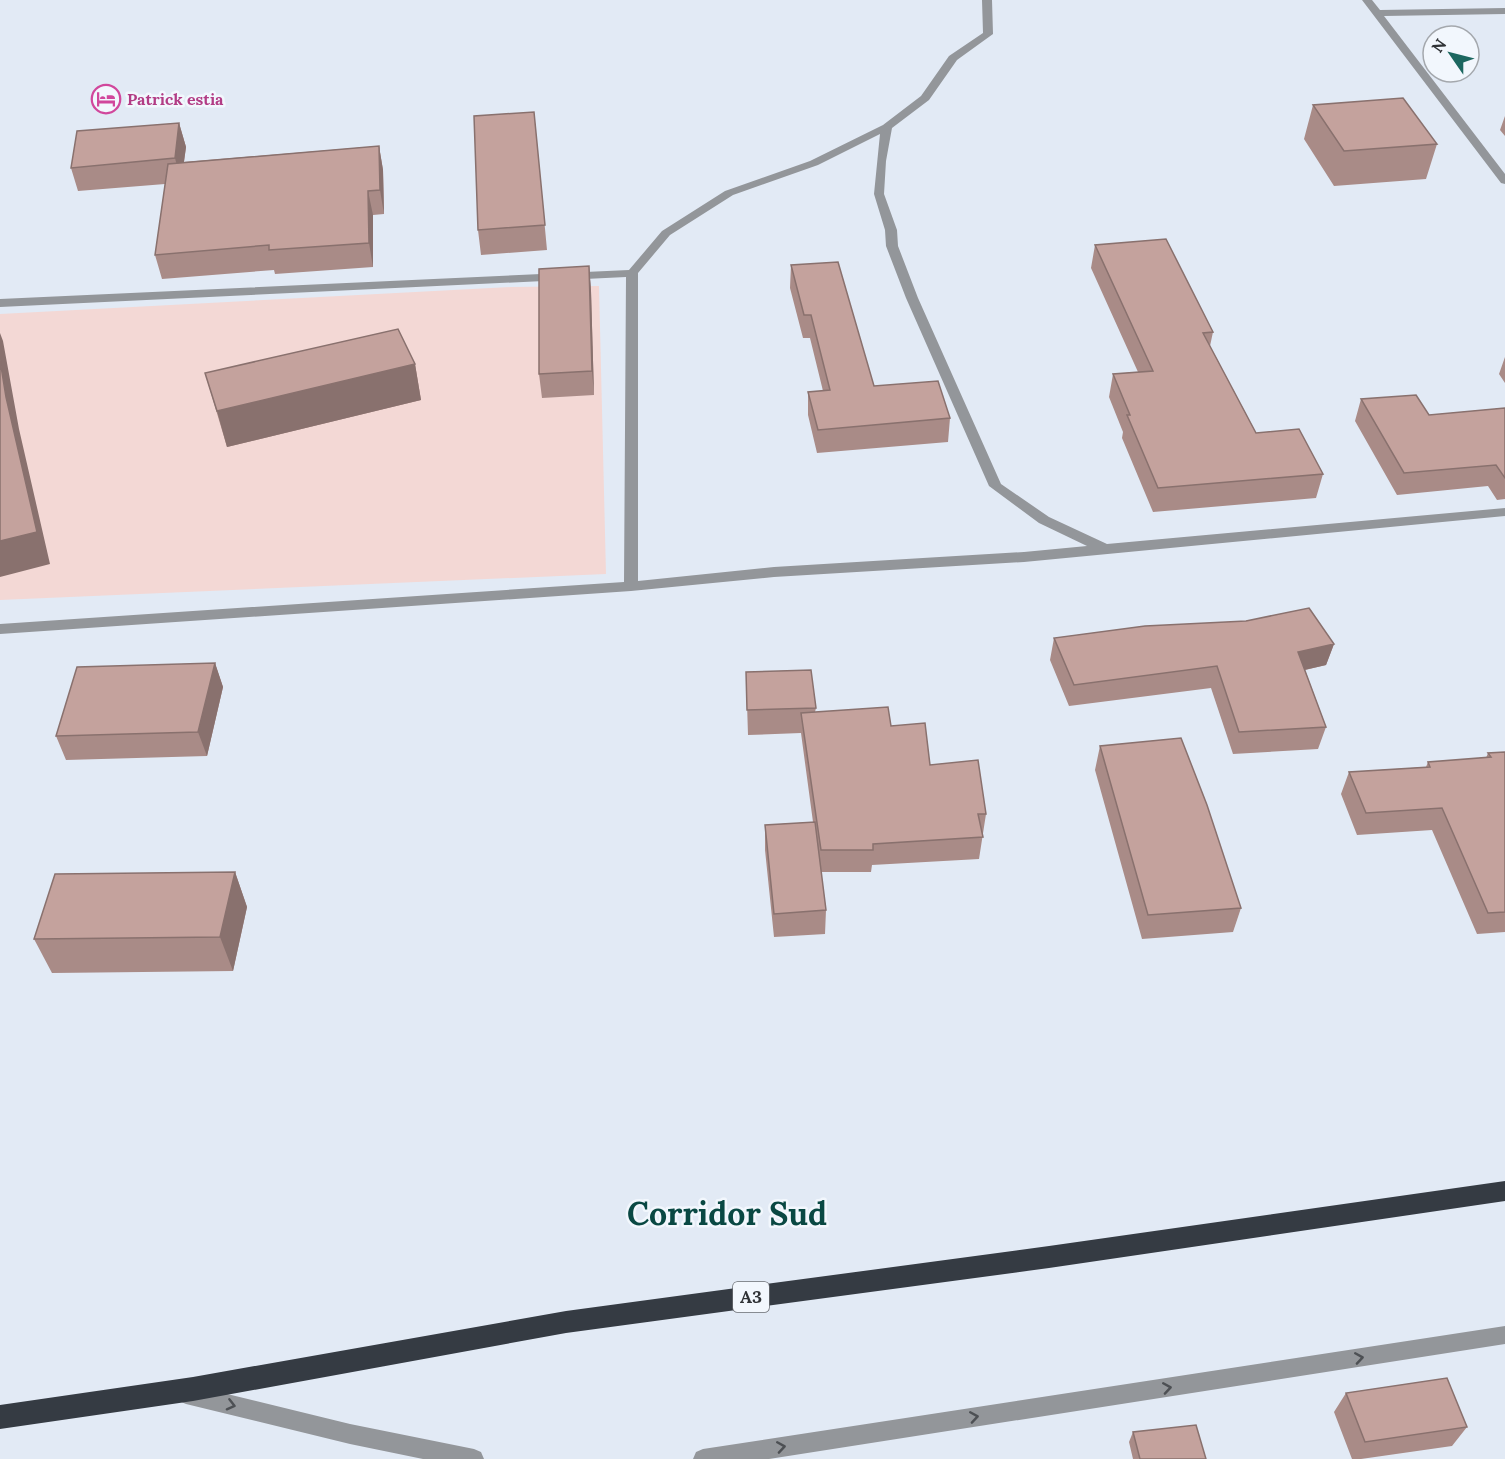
<svg xmlns="http://www.w3.org/2000/svg" width="1505" height="1459" viewBox="0 0 1505 1459" font-family="Lora,serif">
  <rect width="100%" height="100%" fill="#e2eaf5"/>
  <!-- education -->
  <path fill="#f3d8d5" d="M599,286L606,574L0,600V314L511,287Z"/>
  <g fill="none" stroke-linecap="round" stroke-linejoin="round">
    <!-- minor -->
    <path fill="#93969a" fill-rule="evenodd" d="M982,0H992L993,34L957,60L929,100L892,128L886,161L884,194L897,230L898,246L918,298L1001,484L1049,517L1107,544L1505,508V516L1024,562L774,577L631,591L0,634V624L624,582L626,277L0,307V299L629,270L662,231L725,191L810,161L883,125L921,96L949,56L983,33ZM880,134L874,194L885,230L886,246L906,298L989,486L1039,523L1087,546L1024,552L774,567L638,581V273L670,235L733,195L818,165Z
      M1362,0H1372L1380,10L1505,8V14L1384,16L1505,174V184L1501,183Z
      M1505,1326V1344L769,1459H693L696,1452L703,1449Z
      M186,1384L350,1424L474,1449L481,1452L484,1459H423L350,1444L186,1404L179,1401L176,1394L179,1387Z"/>
    <!-- highway -->
    <path fill="#353b43" fill-rule="evenodd" d="M1505,1181V1201L1049,1268L566,1333L193,1401L0,1429V1405L193,1377L566,1311L1049,1246Z"/>
  </g>
  <!-- wall -->
  <path fill="#a98b87" d="M1313,105L1437,144L1426,179L1334,186L1304,139Z
    M534,112L547,250L481,255L478,230Z
    M1505,116V136L1500,130Z
    M179,123L186,147L184,162L379,146L383,170L384,214L373,215V267L275,274L274,270L162,279L155,255L165,184L78,191L71,168Z
    M1095,245L1213,332L1210,346L1256,433L1323,474L1316,498L1153,512L1122,438L1123,432L1109,397L1113,374L1138,372L1091,268Z
    M791,265L874,386L950,418L948,442L817,453L808,415V392L823,391L810,338H803L790,288Z
    M589,266L591,291L594,395L542,398L539,374Z
    M1505,357V383L1499,374Z
    M415,364L421,400L227,447L205,373Z
    M1361,399L1429,415L1505,408V499L1497,500L1488,486L1397,495L1355,421Z
    M1054,638L1334,644L1326,665L1305,670L1326,727L1318,749L1233,754L1211,688L1069,706L1050,660Z
    M215,663L223,687L207,756L66,760L56,736Z
    M746,672L816,708L815,712L891,726L930,765L986,814L979,859L872,865L871,872H821L826,910L825,934L774,937L765,850V825L813,822L801,733L748,735Z
    M1100,746L1241,908L1233,932L1142,939L1095,770Z
    M1505,752V932L1477,934L1432,830L1357,835L1341,794L1349,772L1426,767L1428,762L1486,758L1488,753Z
    M235,872L247,907L233,971L52,973L34,939Z
    M1346,1393L1467,1427L1452,1446L1361,1459H1352L1334,1412Z
    M1133,1432L1206,1459H1133L1129,1442Z"/>
  <!-- shaded-wall -->
  <path fill="#89716e" d="M179,123L186,147L181,182L175,158Z
    M379,146L383,170L384,214L380,190Z
    M368,191L373,215V267L369,243Z
    M589,266L591,291L594,395L592,371Z
    M0,333L3,341L19,429L50,564L0,577V541L6,397L0,360Z
    M415,364L421,400L227,447L217,411Z
    M1334,644L1326,665L1291,673L1298,652Z
    M215,663L223,687L207,756L198,732Z
    M235,872L247,907L233,971L220,937Z"/>
  <!-- building -->
  <path fill="#c4a29d" stroke="#89716e" stroke-width="1.5" d="M1403,98L1437,144L1344,151L1313,105Z
    M534,112L545,225L478,230L474,116Z
    M179,123L175,158L71,168L77,131Z
    M379,146L380,190L368,191L369,243L269,250V245L155,255L168,164Z
    M1166,239L1213,332L1203,333L1256,433L1299,429L1323,474L1158,488L1127,415H1130L1113,374L1153,371L1095,245Z
    M838,262L874,386L938,381L950,418L818,430L808,392L830,390L811,315H804L791,265Z
    M589,266L592,371L539,374V269Z
    M398,329L415,364L217,411L205,373Z
    M0,360L6,397L37,532L0,541Z
    M1416,395L1429,415L1505,408V478L1496,465L1404,473L1361,399Z
    M1309,608L1334,644L1298,652L1326,727L1239,732L1217,666L1074,685L1054,638L1145,626L1246,621Z
    M215,663L198,732L56,736L77,667Z
    M811,670L816,708L747,710L746,672Z
    M888,707L891,726L925,723L930,765L978,760L986,814H978L983,837L873,844V850H821L801,713Z
    M1181,738L1207,805L1241,908L1148,915L1100,746Z
    M1505,752V912L1488,913L1442,808L1366,813L1349,772L1430,767L1428,762L1491,757L1488,753Z
    M815,822L826,910L774,914L765,825Z
    M235,872L220,937L34,939L55,874Z
    M1447,1378L1467,1427L1365,1442L1346,1393Z
    M1196,1425L1206,1459H1140L1133,1432Z"/>
  <!-- one-way arrows -->
  <defs><path id="oneway-chevron" d="M-2-3.5L2.5 0L-2 3.5" fill="none" stroke-width="1.6" stroke-linecap="round" stroke-linejoin="round" transform="scale(1.5)"/></defs>
  <g stroke="#4d5054">
    <use href="#oneway-chevron" transform="translate(1359 1358) rotate(-9)"/>
    <use href="#oneway-chevron" transform="translate(1167 1388) rotate(-9)"/>
    <use href="#oneway-chevron" transform="translate(231 1405) rotate(14)"/>
    <use href="#oneway-chevron" transform="translate(974 1417) rotate(-9)"/>
    <use href="#oneway-chevron" transform="translate(781 1447) rotate(-9)"/>
  </g>
  <!-- icons -->
  <defs>
    <g id="hotel-ring" transform="scale(1.5)"><circle r="9.5" fill="#f2f7fd" stroke="#d1479c" stroke-width="1.5"/><path d="M-6-4.5h1.5V1H6V5H4.5V3h-9V5H-6ZM-4 0a1.8 1.8 0 1 1 3.6 0ZM.5 0V-2.5h3Q6-2.5 6 0Z" fill="#d1479c"/></g>
  </defs>
  <g fill-rule="evenodd">
    <use href="#hotel-ring" x="106" y="99"/>
  </g>
  <g text-anchor="middle" stroke-width="5" stroke-linejoin="round" paint-order="stroke">
    <!-- far-hotel labels -->
    <g font-size="16" font-weight="bold" fill="#b23c85" stroke="#f2f7fd" text-anchor="start">
      <text x="127" y="105">Patrick estia</text>
    </g>
    <!-- shield labels -->
    <rect fill="#f2f7fd" stroke="#6a6d72" stroke-width="1.5" x="733" y="1282" width="36" height="30" rx="4.5"/>
    <g font-size="18" font-weight="bold" fill="#2f3236">
      <text x="751" y="1303">A3</text>
    </g>
    <!-- near-district labels -->
    <g font-size="32" font-weight="bold" fill="#094843" stroke="#f2f7fd">
      <text x="727" y="1225">Corridor Sud</text>
    </g>
  </g>
  <!-- north arrow -->
  <g transform="translate(1451 54) rotate(305)"><circle r="28" fill="#f2f7fd" stroke="#a4a8ad" stroke-width="1.5"/>
  <path d="M0-4.5L10 22L0 15L-10 22Z" fill="#1c6760"/>
  <text y="-9" font-size="16" font-weight="bold" text-anchor="middle" fill="#2f3236">N</text>
  </g>
</svg>
